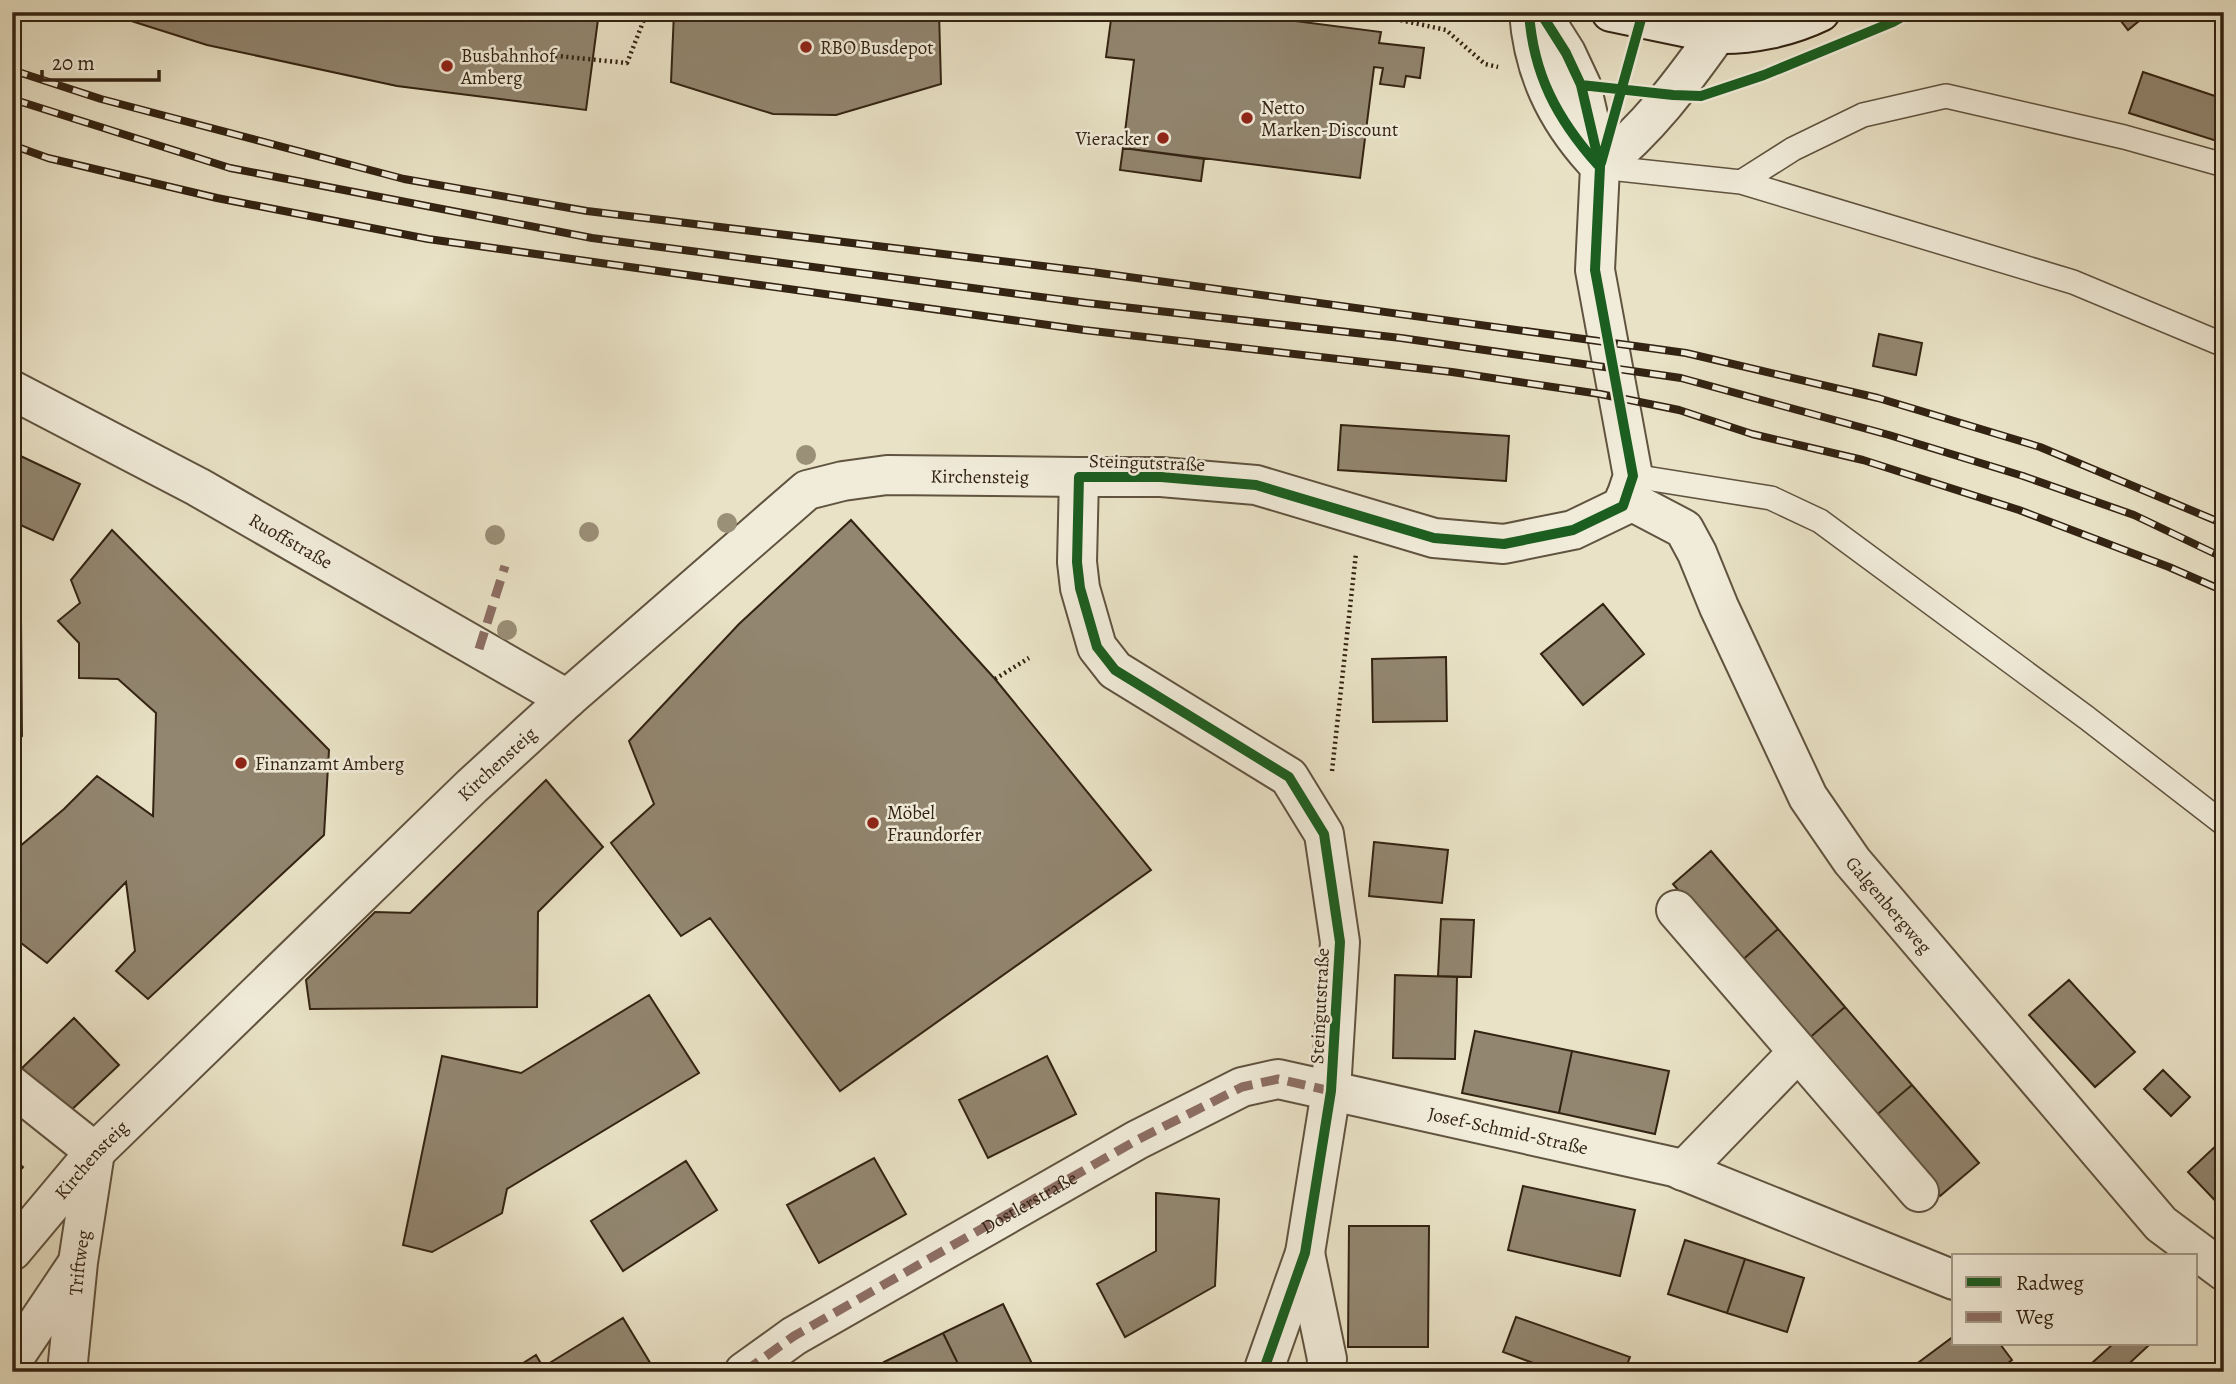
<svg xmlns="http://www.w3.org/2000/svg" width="2236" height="1384" viewBox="0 0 2236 1384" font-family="Alegreya,serif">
  <rect width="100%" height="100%" fill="#e9e2c6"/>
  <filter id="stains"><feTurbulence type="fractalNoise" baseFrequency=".00286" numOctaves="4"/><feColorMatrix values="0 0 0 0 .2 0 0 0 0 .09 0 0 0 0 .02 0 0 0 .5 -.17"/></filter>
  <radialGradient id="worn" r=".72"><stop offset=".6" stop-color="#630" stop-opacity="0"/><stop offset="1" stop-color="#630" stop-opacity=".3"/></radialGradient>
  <!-- building -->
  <path fill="#928670" stroke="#332312" stroke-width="2" d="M103,12H599L586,110L397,86L207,45Z
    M674,12H939L941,84L836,115L773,114L671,82Z
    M1112,12H1225L1381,32L1379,43L1424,48L1420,78L1406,76L1404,87L1380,84L1383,68L1374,67L1360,178L1123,148L1134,60L1106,57Z
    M2114,12H2150L2128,30Z
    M2143,72L2224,99L2223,143L2129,113Z
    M1123,148L1204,159L1201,181L1120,170Z
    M1879,334L1922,343L1916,375L1873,366Z
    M1341,425L1509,436L1506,481L1338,470Z
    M12,452L80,484L53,540L12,521Z
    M851,520L995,679L1151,870L840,1091L710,918L681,936L611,843L654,804L629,741L739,624Z
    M112,530L329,750L324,835L148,999L116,971L135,951L126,882L47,963L12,936V853L64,809L97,776L153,816L156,713L118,679L79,678V643L58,621L80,603L71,580Z
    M1603,604L1644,654L1583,705L1541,654Z
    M12,617H21L22,736L12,747Z
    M1446,657L1447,721L1373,722L1372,659Z
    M546,780L603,847L538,912L537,1007L310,1009L306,980L375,912L410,913Z
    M1374,842L1448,850L1442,903L1369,896Z
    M1711,851L1778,929L1740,962L1673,884Z
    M1441,919L1474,920L1471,977L1438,976Z
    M1778,929L1845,1007L1807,1040L1740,962Z
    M1395,975L1457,977L1455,1059L1393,1058Z
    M2069,980L2135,1052L2095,1087L2029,1015Z
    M649,995L699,1073L507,1189L502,1213L432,1252L403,1245L442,1056L521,1073Z
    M1845,1007L1912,1085L1873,1118L1807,1040Z
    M74,1018L119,1065L67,1114L22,1068Z
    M1475,1031L1572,1051L1559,1113L1462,1093Z
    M1572,1051L1669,1071L1655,1134L1559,1113Z
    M1047,1056L1076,1114L988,1158L959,1100Z
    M2163,1070L2190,1097L2171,1116L2144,1089Z
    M1912,1085L1979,1163L1940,1196L1873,1118Z
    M2219,1143L2224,1149V1210L2188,1172Z
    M12,1157L23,1167L12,1180Z
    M874,1158L906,1214L819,1263L787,1205Z
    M686,1161L717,1210L623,1271L591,1221Z
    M1523,1186L1635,1210L1620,1276L1508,1250Z
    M1156,1193L1219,1199L1215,1286L1125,1337L1097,1284L1156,1251Z
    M1349,1226H1429L1428,1347H1348Z
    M1685,1240L1745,1259L1727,1313L1668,1294Z
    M1745,1259L1804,1278L1787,1332L1727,1313Z
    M1003,1304L1036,1372H962L943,1333Z
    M1516,1317L1630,1357L1624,1372H1558L1503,1352Z
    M623,1318L652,1366L642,1372H546L543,1367Z
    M943,1333L962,1372H889L884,1362Z
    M1954,1336V1344H2000L2012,1360L1996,1372H1913L1911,1368Z
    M2113,1344H2146L2148,1346L2120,1372H2082Z
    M536,1355L546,1372H509Z"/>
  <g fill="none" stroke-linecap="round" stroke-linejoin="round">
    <!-- service casing -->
    <g stroke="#60533f" stroke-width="26">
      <path id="service" d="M1600,167L1741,182L2073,282L2224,345
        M1741,182L1793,149L1863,115L1946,96L2124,137L2224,165
        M1633,476L1771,498L1820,521L2087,718L2224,824"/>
    </g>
    <!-- minor casing -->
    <g stroke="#60533f" stroke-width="42">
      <g id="minor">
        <path id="s1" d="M12,390L198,487L567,699"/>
        <path id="s2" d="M1625,498L1684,529L1697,553L1719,607L1808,797L1852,861L2161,1224L2224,1271"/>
        <path d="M1676,910L1919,1192"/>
        <path d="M12,1086L95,1152"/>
        <path d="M1683,1171L1798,1052"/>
        <path id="s3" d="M12,1251L95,1152L472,786L567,699L807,490L843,481L887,475L1079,477"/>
        <path d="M1305,1253L1327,1359L1326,1372"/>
        <path d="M12,1361L75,1267"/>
        <path id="s4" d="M67,1372L78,1262L95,1152"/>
        <path id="s5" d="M744,1372L794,1336L1137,1140L1242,1087L1278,1079L1674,1167L1954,1280"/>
      </g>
    </g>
    <!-- tertiary casing -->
    <g stroke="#60533f" stroke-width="42">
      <path id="tertiary" d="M1529,12C1533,70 1555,117 1594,160
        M1600,167C1648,129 1682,83 1717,34
        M1263,1372L1305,1253L1331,1091L1340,942L1324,834L1289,777L1115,670L1097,647L1080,588L1077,562L1079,477H1161L1256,485L1434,538L1504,544L1573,530L1623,506L1633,476L1595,270L1600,167L1581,85L1566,53L1540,12"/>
    </g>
    <!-- secondary casing -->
    <g stroke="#332312" stroke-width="42">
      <path id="secondary" d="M1611,12L1717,34C1751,35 1789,27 1820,12"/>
    </g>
    <!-- path -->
    <path stroke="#332312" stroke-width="4.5" stroke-dasharray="2 3.5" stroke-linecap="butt" d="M1363,12L1446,30L1485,64L1498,67
      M528,53L627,63L647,12
      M995,679L1029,658
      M1332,771L1356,553"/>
    <!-- service -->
    <use href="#service" stroke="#f1ecda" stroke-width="23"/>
    <!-- minor -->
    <use href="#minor" stroke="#f1ecda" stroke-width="38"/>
    <!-- tertiary -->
    <use href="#tertiary" stroke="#f1ecda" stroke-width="38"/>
    <!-- secondary -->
    <use href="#secondary" stroke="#f1ecda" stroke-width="38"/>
    <!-- rail casing -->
    <g stroke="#332312" stroke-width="8">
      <path id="rail" d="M12,70L101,99L404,179L587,211L1092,272L1686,353L1878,398L2040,447L2224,524
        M12,99L230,168L592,238L1087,303L1401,338L1681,378L1889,435L2023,476L2134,515L2224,558
        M12,145L48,158L217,198L428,239L1084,330L1452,372L1600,394L1679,410L1752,434L1863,460L2019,510L2169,567L2224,591"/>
    </g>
    <!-- rail -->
    <use href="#rail" stroke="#f1ecda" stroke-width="5" stroke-dasharray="16" stroke-linecap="butt"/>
    <!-- quiet -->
    <g stroke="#8d6e63" stroke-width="9" stroke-dasharray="18 9" stroke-linecap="butt">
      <path d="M479,649L505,566"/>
      <path id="s6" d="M744,1372L794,1336L1137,1140L1242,1087L1278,1079L1331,1091"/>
    </g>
    <!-- cycleway casing -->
    <g stroke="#f1ecda" stroke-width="15">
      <path id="cycleway" d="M1529,12C1533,74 1557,119 1598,165
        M1581,85L1673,95L1701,96L1764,75L1893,22L1911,12
        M1601,163L1643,12
        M1263,1372L1305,1253L1331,1091L1340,942L1324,834L1289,777L1115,670L1097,647L1080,588L1077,562L1079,477H1161L1256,485L1434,538L1504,544L1573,530L1623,506L1633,476L1595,270L1600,167L1581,85L1566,53L1540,12"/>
    </g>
    <!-- cycleway -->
    <use href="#cycleway" stroke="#1b5e20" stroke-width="10"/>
  </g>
  <!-- trees -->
  <g fill="#9a8f77">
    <circle cx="806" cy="455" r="10"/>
    <circle cx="727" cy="523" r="10"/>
    <circle cx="589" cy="532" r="10"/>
    <circle cx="495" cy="535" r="10"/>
    <circle cx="507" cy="630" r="10"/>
  </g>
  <!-- markers -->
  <g fill="#8f2418" stroke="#f1ecda" stroke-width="2.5">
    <circle cx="806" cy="47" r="7"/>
    <circle cx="447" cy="66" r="7"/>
    <circle cx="1247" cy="118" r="7"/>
    <circle cx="1163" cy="138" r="7"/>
    <circle cx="241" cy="763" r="7"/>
    <circle cx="873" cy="823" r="7"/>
  </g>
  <g text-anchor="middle" stroke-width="5" stroke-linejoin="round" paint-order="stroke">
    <!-- poi labels -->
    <g font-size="19" fill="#332312" stroke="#f1ecda" text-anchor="start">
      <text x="820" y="54">RBO Busdepot</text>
      <text x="461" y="62">Busbahnhof<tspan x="461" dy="22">Amberg</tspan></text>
      <text x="1261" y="114">Netto<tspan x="1261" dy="22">Marken-Discount</tspan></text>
      <text x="1149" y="145" text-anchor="end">Vieracker</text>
      <text x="255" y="770">Finanzamt Amberg</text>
      <text x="887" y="819">Möbel<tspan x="887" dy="22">Fraundorfer</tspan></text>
    </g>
    <!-- street labels -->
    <g font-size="19" fill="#332312" stroke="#f1ecda">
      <text transform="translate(1147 462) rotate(2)" y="7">Steingutstraße</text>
      <text dy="7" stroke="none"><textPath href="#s3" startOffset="1276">Kirchensteig</textPath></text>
      <text dy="7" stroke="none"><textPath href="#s1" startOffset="317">Ruoffstraße</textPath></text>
      <text dy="7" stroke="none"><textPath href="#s3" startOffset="688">Kirchensteig</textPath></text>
      <text dy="7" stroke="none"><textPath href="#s2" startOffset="497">Galgenbergweg</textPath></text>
      <text transform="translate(1319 1006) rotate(-87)" y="7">Steingutstraße</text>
      <text dy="7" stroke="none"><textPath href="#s5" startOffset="847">Josef-Schmid-Straße</textPath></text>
      <text dy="7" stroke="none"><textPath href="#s3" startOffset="121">Kirchensteig</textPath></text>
      <text dy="7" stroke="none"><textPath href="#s6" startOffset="332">Dostlerstraße</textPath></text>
      <text dy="7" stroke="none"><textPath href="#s4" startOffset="110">Triftweg</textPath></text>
    </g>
  </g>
  <!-- margin -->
  <rect width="2236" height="1384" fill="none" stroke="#e9e2c6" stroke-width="42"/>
  <rect x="14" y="14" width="2208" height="1356" fill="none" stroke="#332312" stroke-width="3.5"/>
  <rect x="21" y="21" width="2194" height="1342" fill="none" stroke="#332312" stroke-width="2"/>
  <!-- legend -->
  <rect x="1952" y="1254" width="245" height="91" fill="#f1ecda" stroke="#a59c8a" stroke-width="2"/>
  <rect x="1966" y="1277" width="35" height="10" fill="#1b5e20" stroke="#a59c8a" stroke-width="2"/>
  <text x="2016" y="1290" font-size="21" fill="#332312">Radweg</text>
  <rect x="1966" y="1312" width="35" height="10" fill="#8d6e63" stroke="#a59c8a" stroke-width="2"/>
  <text x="2016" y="1324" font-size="21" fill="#332312">Weg</text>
  <!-- scale -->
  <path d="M42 70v10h117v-10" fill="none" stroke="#332312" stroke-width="3.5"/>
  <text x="52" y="70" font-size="21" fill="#332312" stroke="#f1ecda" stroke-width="5" paint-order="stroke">20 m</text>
  <rect width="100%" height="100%" filter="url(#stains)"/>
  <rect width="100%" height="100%" fill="url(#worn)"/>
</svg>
